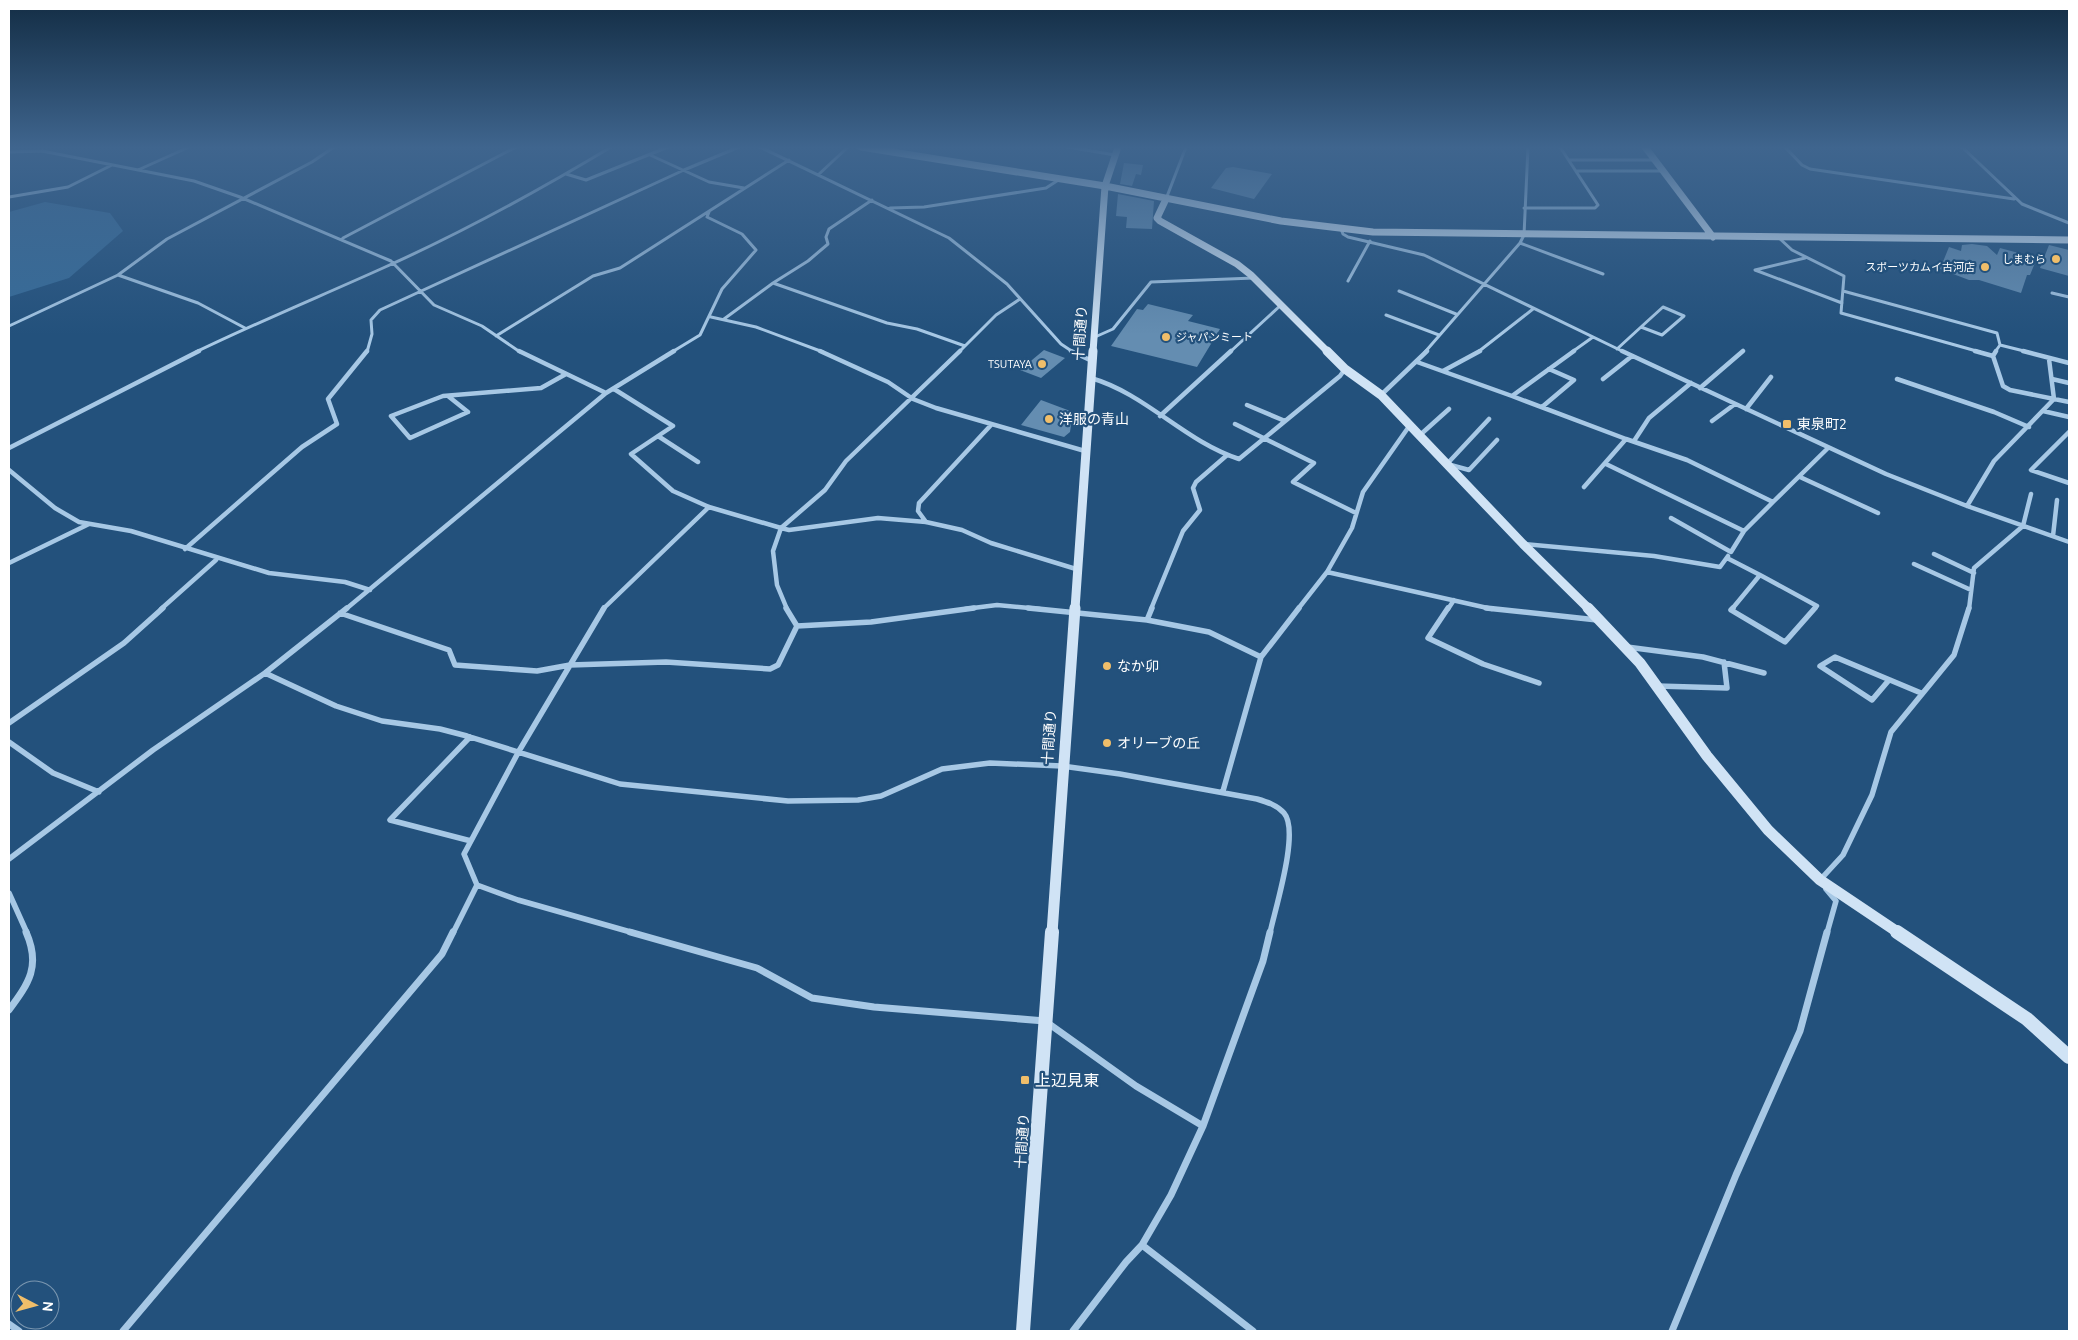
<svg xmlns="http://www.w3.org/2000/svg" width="2078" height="1340" viewBox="0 0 2078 1340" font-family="Ubuntu,'Noto Sans JP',sans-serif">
  <rect width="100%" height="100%" fill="#23517c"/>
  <!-- green -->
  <path fill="#376c99" d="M45,202L110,213L123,231L69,278L9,297V212Z"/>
  <!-- building -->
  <path fill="#648db1" d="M1124,163L1143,165L1141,175L1136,174L1132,186L1120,184Z
    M1233,167L1272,174L1254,199L1211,188L1226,168Z
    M1118,194L1154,201L1152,229L1126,228L1127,217L1116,216Z
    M1972,244L1987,246L1997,255L2000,248L2037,258L2030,275H2027L2021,293L1979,280H1969L1940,269L1949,247L1961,251L1962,245Z
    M2049,245L2069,250V276L2040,268Z
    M1148,304L1193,315L1188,321L1220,329L1197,367L1111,346L1137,309L1143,310Z
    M1044,350L1065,358L1041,378L1020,370Z
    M1041,400L1073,412L1070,432L1064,437L1021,425Z"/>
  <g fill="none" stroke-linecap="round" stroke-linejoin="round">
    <!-- street-far3 -->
    <path stroke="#a7c8e5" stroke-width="3" d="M760,147L949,238L1007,284L1061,344L1073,352
      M1068,147L1115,155
      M1785,147L1802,165L1810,169L2014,199
      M1962,147L2022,204L2069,223
      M9,152L42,151L194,181L240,197L391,261L434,305L482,326L520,352
      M650,155L709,182L744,188
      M1569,160H1655
      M138,170L189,147
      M1576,171H1663
      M566,174L586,180L668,147
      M818,175L848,147
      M9,197L68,187L112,165
      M1166,199L1186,147
      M872,200L829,229L826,237L828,244L808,261L773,283L887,323L917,329L965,346
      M890,208L924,207L1046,188L1060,179
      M1524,208H1595L1598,205L1560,147
      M1341,229L1343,234L1348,237L1424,255L1624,352
      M1778,237L1792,250L1844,276L1841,313L1980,352
      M343,238L516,147
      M1520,243L1603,274
      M1805,258L1755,270L1842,303
      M118,275L198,303L245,328
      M1348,281L1370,241
      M1399,291L1456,314
      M1843,291L1997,333L2000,345L1995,352
      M2052,293L2069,297
      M1663,307L1684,316L1662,335L1641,327Z
      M1386,315L1439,335
      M711,317L756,327L823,352
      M724,319L773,283
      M9,326L118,275L167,239L312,162L334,147
      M496,336L593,276L620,268L789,160
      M1095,337L1113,329L1151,282L1254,278
      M2000,345L2028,352
      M1617,349L1641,327
      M196,352C258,322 321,296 383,268C461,233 538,191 611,147
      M367,352L372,334L371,320L380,310L684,170L739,147
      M672,352L700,335L722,289L756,250L742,234L707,217L709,212
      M959,352L996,315L1020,299
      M1230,352L1281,305
      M1425,352L1520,243L1524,235L1528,147
      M1478,352L1533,309
      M1572,352L1593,337"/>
    <!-- street-far2 -->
    <path stroke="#a7c8e5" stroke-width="4.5" d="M519,351L606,393
      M820,351L888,382L913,399L936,408L1085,451
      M1071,351L1092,361
      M1622,351L1886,474L1967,506L2069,542
      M1975,351L1993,356
      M2023,351L2069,363
      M1993,356L1996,351
      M1993,356L2003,386L2010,390L2069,402
      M1417,362L1512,396L1574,351
      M1443,371L1480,351
      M1091,378C1146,394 1184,441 1239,459L1340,376L1345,369
      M1603,379L1632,356
      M1897,379L1994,412L2029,427
      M2052,379L2069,383
      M1700,388L1743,351
      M614,389L673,426L631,454L673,491L709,507L781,528L789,530L878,518L926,522L962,530L991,543L1076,569
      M1381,395L1427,351
      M448,396L468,412L410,438L391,416L443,396L541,388L566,374
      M1512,396L1626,439L1584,487
      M1247,405L1285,421
      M1542,407L1574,380L1549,369
      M1746,409L1771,377
      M2043,411L2069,417
      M1160,416L1231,351
      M1489,419L1447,464L1469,470L1497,440
      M1712,421L1735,404
      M1235,424L1314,463L1293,482L1356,513
      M2069,432L2031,470L2069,483
      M1420,435L1449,409
      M658,436L698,462
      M1626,439L1687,460L1773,502L1744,531
      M1634,441L1649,418L1691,383
      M9,448L199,351
      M1606,464L1744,531L1731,552L1671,518
      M9,470L55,508L79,522L131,531L269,573L345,582L370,590
      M1800,477L1878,513
      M1773,502L1828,448
      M1967,506L1994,461L2054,399L2049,359
      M926,522L918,511L919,503L991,425
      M2053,536L2057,500
      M1523,544L1654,556L1720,567L1728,556
      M185,549L302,447L337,424L328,399L367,351
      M1934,554L1974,573
      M1727,558L1760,575
      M9,563L89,524
      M1914,564L1971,590
      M1327,572L1492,609
      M1760,575L1817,606L1814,609
      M161,609L216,560
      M346,609L606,393L674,351
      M603,609L709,507
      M787,609L777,585L773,551L781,528L825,490L846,461L960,351
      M965,609L997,605L1040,609
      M1151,609L1183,531L1200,510L1193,488L1196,482L1226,456
      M1298,609L1327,572L1352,528L1363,492L1410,425
      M1448,609L1454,600
      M1732,609L1760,575
      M1969,609L1974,568L2023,526L2031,494"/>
    <!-- street-far1 -->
    <path stroke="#a7c8e5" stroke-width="5.5" d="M786,608L797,626
      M1028,608L1147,620L1209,632L1261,657
      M1448,608L1428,638L1483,664L1539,683
      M1486,608L1597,620
      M1733,608L1731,610L1785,642L1815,608
      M340,613L449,650L455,665L537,671L570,665L666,662L770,669L778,665L797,626L871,622L974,608
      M1147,620L1152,608
      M1627,647L1703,657L1764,673
      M265,673L336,706L382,721L440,729L467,736L620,784L788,801L858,800L881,796L942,769L990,763L1062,766L1120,774L1257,799C1267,802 1277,805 1284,813C1300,831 1275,909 1270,933
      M1889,680L1872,700L1820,666L1835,657L1921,693
      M1657,686L1727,688L1724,662
      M9,723L124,643L163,608
      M470,737L390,820L471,841
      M9,742L53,773L99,792
      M1223,791L1261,657L1299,608
      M9,859L153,750L265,673L347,608
      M1820,880L1843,855L1872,795L1891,732L1954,655L1969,608
      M477,885L518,900L634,933
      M1826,889L1836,901L1827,933
      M9,893L27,933
      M453,933L477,885L464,854L519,751L604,608"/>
    <!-- street -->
    <path stroke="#a7c8e5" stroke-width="7" d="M630,932L757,968L812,998L874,1007L1045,1021L1136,1086L1203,1126
      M9,1010C29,983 41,966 26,932
      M1142,1245L1253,1331
      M9,1324L19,1331
      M123,1331L442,954L453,932
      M1073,1331L1126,1262L1142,1245L1171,1195L1203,1126L1263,961L1270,932
      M1672,1331L1736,1175L1800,1031L1827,932"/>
    <!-- secondary-far3 -->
    <path stroke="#d0e3f5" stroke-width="7" d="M861,147L1105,186L1281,221L1373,232L2069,240
      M1645,147L1713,237
      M1166,199L1157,218L1160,221L1237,264L1251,275L1328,352
      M1093,352L1105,186L1118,147"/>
    <!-- secondary-far2 -->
    <path stroke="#d0e3f5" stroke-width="9" d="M1327,351L1345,369L1381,395L1523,544L1589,609
      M1075,609L1093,351"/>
    <!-- secondary-far1 -->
    <path stroke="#d0e3f5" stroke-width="11" d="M1588,608L1640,663L1707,756L1768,830L1820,880L1899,933
      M1052,933L1075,608"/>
    <!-- secondary -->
    <path stroke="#d0e3f5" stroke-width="14" d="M1897,932L2027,1019L2069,1057
      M1023,1331L1052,932"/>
  </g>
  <!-- sky -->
  <linearGradient id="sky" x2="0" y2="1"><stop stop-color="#132d44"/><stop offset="0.44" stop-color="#3f658e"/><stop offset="1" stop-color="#3f658e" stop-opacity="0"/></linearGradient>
  <rect width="2078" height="335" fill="url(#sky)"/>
  <!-- markers -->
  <g fill="#f0be6a" stroke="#23517c" stroke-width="2">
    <circle cx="2056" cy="259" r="5"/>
    <circle cx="1985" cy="267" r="5"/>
    <circle cx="1166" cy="337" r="5"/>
    <circle cx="1042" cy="364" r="5"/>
    <circle cx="1049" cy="419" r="5"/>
    <rect x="1782" y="419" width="10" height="10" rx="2.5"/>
    <circle cx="1107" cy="666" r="5"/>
    <circle cx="1107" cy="743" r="5"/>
    <rect x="1020" y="1075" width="10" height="10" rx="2.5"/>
  </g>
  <g text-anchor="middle" stroke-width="4.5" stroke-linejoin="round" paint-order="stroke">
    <!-- far-poi labels -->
    <g font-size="11" fill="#fff" stroke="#23517c" text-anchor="end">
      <text x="2046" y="263">しまむら</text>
      <text x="1975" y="271">スポーツカムイ古河店</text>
      <text x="1176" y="341" text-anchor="start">ジャパンミート</text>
      <text x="1032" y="368">TSUTAYA</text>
    </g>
    <!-- street labels -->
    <g font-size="14" fill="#fff" stroke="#23517c">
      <text transform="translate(1080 333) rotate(-86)" y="5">十間通り</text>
      <text transform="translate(1049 737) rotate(-86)" y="5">十間通り</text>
      <text transform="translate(1022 1141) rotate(-86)" y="5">十間通り</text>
    </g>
    <!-- poi labels -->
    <g font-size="14" fill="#fff" stroke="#23517c" text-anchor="start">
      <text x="1059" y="424">洋服の青山</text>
      <text x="1797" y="429">東泉町2</text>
      <text x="1117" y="671">なか卯</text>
      <text x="1117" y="748">オリーブの丘</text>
    </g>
    <!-- near-poi labels -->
    <g font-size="16" fill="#fff" stroke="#23517c" text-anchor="start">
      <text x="1035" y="1086">上辺見東</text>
    </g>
  </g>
  <!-- border -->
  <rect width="2078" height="1340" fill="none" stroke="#ffffff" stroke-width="20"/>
  <!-- north arrow -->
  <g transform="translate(35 1305) rotate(96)"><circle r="24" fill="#23517c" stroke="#7b97b0"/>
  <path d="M0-4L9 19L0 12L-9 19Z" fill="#f0be6a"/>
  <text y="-8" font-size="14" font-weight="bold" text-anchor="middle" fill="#ffffff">N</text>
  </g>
</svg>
